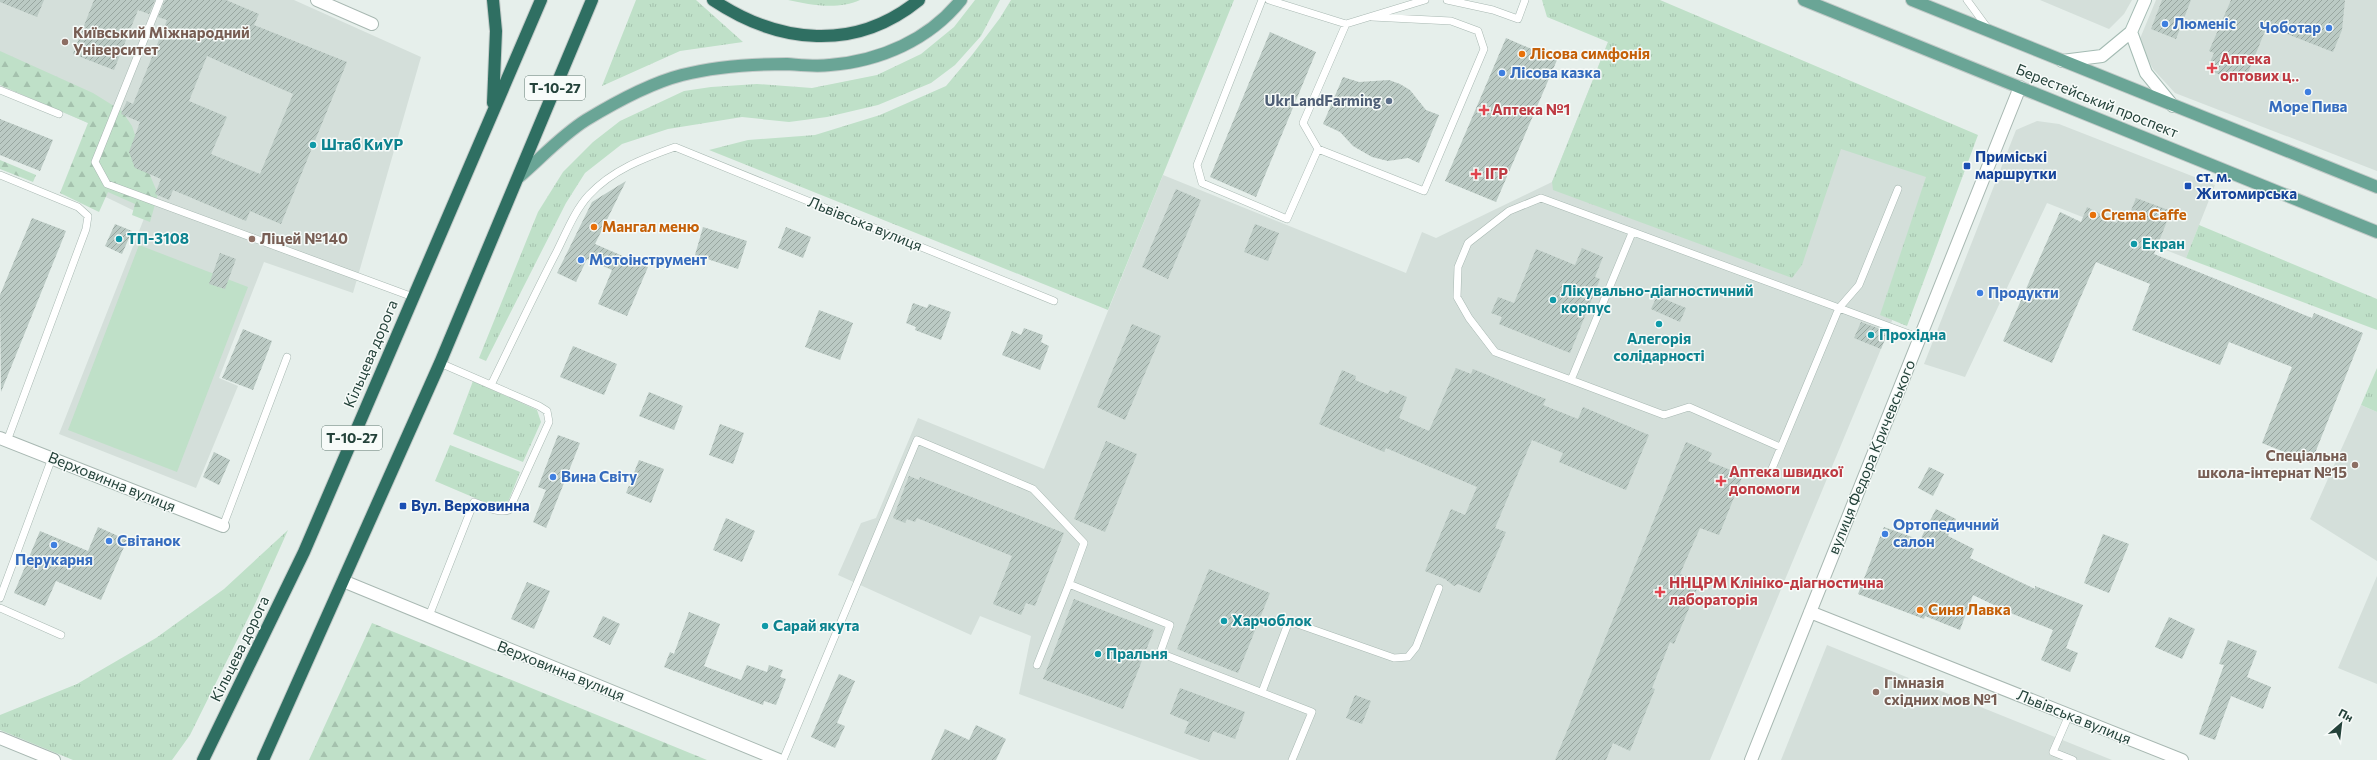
<svg xmlns="http://www.w3.org/2000/svg" width="2377" height="760" viewBox="0 0 2377 760" font-family="Commissioner,sans-serif">
  <defs>
    <pattern id="grass-tufts" width="24" height="20" patternUnits="userSpaceOnUse"><rect width="24" height="20" fill="#bfe0c8"/><path d="M3 7l-1-3M5 7V3M7 7l1-3M15 17l-1-3M17 17v-4M19 17l1-3" fill="none" stroke="#a4c1ad"/></pattern>
    <pattern id="forest-firs" width="22" height="20" patternUnits="userSpaceOnUse"><rect width="22" height="20" fill="#bfe0c8"/><path d="M5 1l3.5 6h-7zM16 11l3.5 6h-7z" fill="#a4c1ad"/></pattern>
    <pattern id="building-hatch" width="6" height="6" patternUnits="userSpaceOnUse"><rect width="6" height="6" fill="#bbcac4"/><path d="M-1 1l2-2M0 6l6-6M5 7l2-2" fill="none" stroke="#98a6a0"/></pattern>
  </defs>
  <rect width="100%" height="100%" fill="#e6efeb"/>
  <!-- built -->
  <path fill="#d4dfda" d="M0,0H294L421,57L353,293L264,262L219,378L238,386L196,488L59,434L145,216L83,186L88,123L0,85Z
    M2040,0H2132L2124,14L2109,29Z
    M2156,0H2377V171L2175,93L2153,69L2139,41Z
    M1608,42L1945,172L1888,332L1710,760H1200L1019,694L1031,636L980,616L971,635L838,575L861,523L876,518L918,418L1044,469L1163,175L1406,273L1422,232L1436,238L1552,182Z
    M2037,121L2059,124L2215,185L2186,258L2047,203L1965,377L1924,364L2016,130Z
    M2361,405L2377,412V561L2310,519Z
    M2377,576V684L2338,668Z
    M1827,645L2112,760H1781Z"/>
  <!-- grass -->
  <path fill="url(#grass-tufts)" d="M636,0H696L743,42L680,51L602,86Z
    M788,0H860C838,10 810,5 788,0Z
    M975,0H1000L981,36L955,65L931,83L878,105L827,117L789,122L742,117L668,129L622,144L585,173L566,203L486,361L479,358L538,212L563,172L593,142L620,121L684,91L711,87L757,84L812,88L877,75L921,54L954,27Z
    M1011,0H1234L1108,310L709,150L748,140L815,135L880,115L946,86L972,55L1000,18Z
    M1542,0H1660L1978,135L1907,326L1880,315L1926,177L1841,149L1802,265L1792,278L1553,190L1552,182L1608,42L1547,17Z
    M2199,225L2377,299V330L2186,258Z
    M2377,368V412L2361,405Z
    M473,381L537,410L541,422L523,462L453,434Z
    M450,445L520,472L508,502L504,507H496L435,481Z
    M288,530L255,604L190,735L172,760H73L0,730V715L77,684L156,638L224,589Z"/>
  <!-- forest -->
  <path fill="url(#forest-firs)" d="M0,51L93,93L122,111L132,126L143,159L158,194L150,222L132,215L135,204L108,192L99,212L60,193L88,123L0,85Z
    M0,160L36,175L33,182L0,169Z
    M372,623L707,760H309Z"/>
  <!-- pitch -->
  <path fill="#bfe0c8" d="M139,245L248,287L177,472L68,430Z"/>
  <!-- building -->
  <path fill="url(#building-hatch)" fill-rule="evenodd" d="M0,0H44L37,17L0,2Z
    M94,0H155L149,14L138,10L114,70L73,54Z
    M165,0H226L259,14L254,25L347,62L281,224L250,211L246,221L173,190L169,200L155,194L161,179L135,168L129,152L140,122L121,114L127,101L133,104L167,20L158,17ZM207,56L293,94L260,174L211,154L227,117L189,101Z
    M2162,0H2191L2176,39L2151,29Z
    M2231,0H2345L2342,30L2333,52L2267,26L2248,73L2244,72L2238,83L2207,69L2214,53L2209,51Z
    M1270,32L1316,52L1256,197L1210,177Z
    M1506,38L1557,60L1496,202L1445,181Z
    M1343,77L1359,82L1389,80L1400,84L1410,90L1426,110L1439,115L1419,163L1408,158L1388,161L1372,157L1353,146L1340,132L1323,124Z
    M0,119L53,140L40,171L0,155Z
    M626,181L595,244L648,267L627,316L598,304L612,270L587,259L576,282L557,273L592,202Z
    M1176,189L1201,200L1168,279L1142,267Z
    M2136,198L2171,211L2154,254L2312,318L2314,313L2363,333L2311,463L2262,443L2292,367L2229,342L2220,365L2132,330L2150,284L2096,262L2052,363L2003,341L2060,212L2081,222L2087,207L2117,223L2118,220L2126,223Z
    M32,218L66,231L1,392L0,295Z
    M115,224L132,231L122,254L105,246Z
    M1255,224L1279,233L1268,261L1244,252Z
    M703,227L747,241L738,269L695,255Z
    M786,227L811,237L803,258L778,248Z
    M1582,248L1603,257L1595,277L1600,279L1570,353L1499,324L1502,317L1491,313L1498,297L1514,303L1536,249L1575,265Z
    M220,253L236,259L225,289L209,284Z
    M1657,296L1686,308L1680,322L1651,309Z
    M913,303L927,308L929,304L951,312L941,340L915,330L916,327L906,323Z
    M819,310L853,323L840,360L805,347Z
    M1861,322L1888,332L1881,349L1854,338Z
    M1132,324L1161,336L1125,420L1097,407Z
    M1024,328L1043,335L1041,342L1049,346L1040,370L1002,355L1012,331L1021,335Z
    M243,329L272,341L253,390L222,378Z
    M573,346L617,364L604,395L560,377Z
    M1456,368L1471,374L1473,369L1533,394L1546,399L1543,405L1578,419L1583,407L1649,435L1626,490L1559,462L1563,453L1532,440L1495,528L1506,532L1480,593L1458,584L1454,586L1445,579L1425,571L1451,509L1465,515L1477,487L1386,448L1384,452L1319,424L1342,370L1356,376L1355,380L1388,394L1390,390L1407,397L1399,418L1429,431Z
    M649,392L683,406L674,430L639,416Z
    M720,424L744,433L733,464L709,455Z
    M558,435L580,443L546,528L533,522L546,490L538,487Z
    M1106,441L1137,454L1105,532L1074,519Z
    M1686,442L1712,453L1708,461L1743,475L1719,535L1700,528L1680,574L1700,582L1674,644L1670,642L1652,688L1655,689L1630,751L1613,743L1606,760H1555Z
    M214,452L230,460L219,485L203,477Z
    M639,460L664,469L651,503L626,493Z
    M1929,467L1944,474L1933,496L1918,488Z
    M909,476L919,480L920,477L1064,533L1035,606L1026,603L1021,615L993,604L1012,556L917,518L915,522L907,519L905,523L893,518Z
    M1936,509L1956,519L1948,536L1974,549L1970,558L2035,589V586L2083,605L2066,648L2078,653L2070,672L2041,660L2053,630L2013,614L1973,595L1960,630L1925,616L1924,619L1858,594L1884,527L1920,540Z
    M726,518L755,531L742,562L713,550Z
    M98,527L127,540L101,600L56,581L45,606L14,593L40,531L88,551Z
    M2103,534L2129,544L2109,593L2084,583Z
    M1209,569L1270,593L1238,673L1177,649Z
    M527,582L550,591L534,629L511,619Z
    M1074,599L1154,630L1123,709L1043,679Z
    M689,612L720,624L704,666L741,680L747,665L767,672L769,665L783,670L780,677L786,679L776,705L764,701L763,705L664,667L670,652L674,654Z
    M603,616L620,624L610,645L593,637Z
    M2169,617L2195,629L2182,659L2155,647Z
    M2228,640L2257,651L2247,677L2271,687L2263,709L2231,696L2215,740L2199,734L2224,665L2219,664Z
    M839,674L855,681L837,723L845,726L835,748L811,737Z
    M1180,688L1245,712L1235,739L1213,731L1209,742L1184,733L1189,722L1170,714Z
    M1355,695L1371,701L1362,724L1346,718Z
    M976,725L1006,739L996,760H931L945,729L969,740Z"/>
  <g fill="none" stroke-linecap="round" stroke-linejoin="round">
    <!-- lane casing -->
    <g stroke="#a8b8b2" stroke-width="8">
      <path id="lane" d="M160,0L95,162L107,184L413,297
        M1262,0L1197,165L1202,183L1287,219L1318,149L1303,123L1346,24
        M1269,0L1346,24L1425,0
        M1447,0L1493,10L1518,19L1525,0
        M1967,0L1989,30
        M0,90L59,114
        M1318,149L1424,191L1484,49L1478,31L1451,21L1372,17
        M0,175L78,207L88,216L86,229L7,441
        M1898,189L1859,285L1839,308L1920,338
        M1632,233L1571,380L1664,415L1689,407L1780,447
        M1571,380L1495,352L1469,318L1457,297L1458,267L1468,243L1509,211L1541,198L1839,308L1771,471
        M491,385C513,340 534,295 557,251C566,233 575,210 589,195C612,170 644,158 675,147L1054,301
        M223,526L287,357
        M0,598L52,458
        M0,608L61,635
        M429,616L474,502C485,506 498,514 509,510L549,422L547,411L539,406L440,363
        M1037,665L1069,584
        M1262,692L1289,621L1394,658L1408,657L1416,647L1439,588
        M2069,715L2053,752L2073,760
        M783,760L917,440L1033,489L1084,543L1069,584L1170,625L1160,653L1312,712L1292,760"/>
    </g>
    <!-- street casing -->
    <g stroke="#a8b8b2" stroke-width="14">
      <path id="street" d="M317,0L372,24
        M0,438L223,526
        M343,581L779,760
        M1810,612L2182,760
        M0,738L54,760
        M1751,760L2020,87"/>
    </g>
    <!-- secondary casing -->
    <g stroke="#a4bbb3" stroke-width="14">
      <path id="secondary" d="M2131,32L2146,73L2173,106
        M2062,61L2102,56L2131,32L2145,0"/>
    </g>
    <!-- primary casing -->
    <g stroke="#c2cac8" stroke-width="14">
      <path id="primary" d="M1804,0L2377,232
        M1912,0L2377,187
        M519,177C541,158 562,135 586,120C614,103 651,83 682,75C717,66 751,64 787,64C801,65 816,67 830,65C880,61 929,40 961,0"/>
    </g>
    <!-- highway casing -->
    <g stroke="#c2cac8" stroke-width="14">
      <path id="highway" d="M713,0C779,44 855,52 919,0
        M493,103L496,31L493,0
        M203,760L304,552L541,0
        M263,760L440,363L592,0"/>
    </g>
    <!-- lane -->
    <use href="#lane" stroke="#fff" stroke-width="7"/>
    <!-- street -->
    <use href="#street" stroke="#fff" stroke-width="12"/>
    <!-- secondary -->
    <use href="#secondary" stroke="#fff" stroke-width="12"/>
    <!-- primary -->
    <use href="#primary" stroke="#6aa596" stroke-width="12"/>
    <!-- highway -->
    <use href="#highway" stroke="#2f6f62" stroke-width="12"/>
  </g>
  <!-- markers -->
  <g fill="#3f7fe0" stroke="#f7fbf9" stroke-width="1.5">
    <circle cx="2165" cy="24" r="4"/>
    <circle cx="2329" cy="28" r="4"/>
    <circle cx="1502" cy="73" r="4"/>
    <circle cx="2308" cy="92" r="4"/>
    <circle cx="581" cy="260" r="4"/>
    <circle cx="1980" cy="293" r="4"/>
    <circle cx="553" cy="477" r="4"/>
    <circle cx="1885" cy="534" r="4"/>
    <circle cx="109" cy="541" r="4"/>
    <circle cx="54" cy="545" r="4"/>
  </g>
  <g fill="#8d6e63" stroke="#f7fbf9" stroke-width="1.5">
    <circle cx="65" cy="42" r="4"/>
    <circle cx="252" cy="239" r="4"/>
    <circle cx="2355" cy="465" r="4"/>
    <circle cx="1876" cy="692" r="4"/>
  </g>
  <g fill="#e8710a" stroke="#f7fbf9" stroke-width="1.5">
    <circle cx="1522" cy="54" r="4"/>
    <circle cx="2093" cy="215" r="4"/>
    <circle cx="594" cy="227" r="4"/>
    <circle cx="1920" cy="610" r="4"/>
  </g>
  <g fill="#e0444e" stroke="#f7fbf9" stroke-width="1.5">
    <path d="M2210 62h4v4h4v4h-4v4h-4v-4h-4v-4h4z"/>
    <path d="M1482 104h4v4h4v4h-4v4h-4v-4h-4v-4h4z"/>
    <path d="M1474 168h4v4h4v4h-4v4h-4v-4h-4v-4h4z"/>
    <path d="M1719 475h4v4h4v4h-4v4h-4v-4h-4v-4h4z"/>
    <path d="M1658 586h4v4h4v4h-4v4h-4v-4h-4v-4h4z"/>
  </g>
  <circle fill="#5c6f8a" stroke="#f7fbf9" stroke-width="1.5" cx="1389" cy="101" r="4"/>
  <g fill="#0f9aa8" stroke="#f7fbf9" stroke-width="1.5">
    <circle cx="313" cy="145" r="4"/>
    <circle cx="119" cy="239" r="4"/>
    <circle cx="2134" cy="244" r="4"/>
    <circle cx="1553" cy="300" r="4"/>
    <circle cx="1659" cy="324" r="4"/>
    <circle cx="1871" cy="335" r="4"/>
    <circle cx="1224" cy="621" r="4"/>
    <circle cx="765" cy="626" r="4"/>
    <circle cx="1098" cy="654" r="4"/>
  </g>
  <g fill="#1a4fb4" stroke="#f7fbf9" stroke-width="1.5">
    <rect x="1963" y="162" width="8" height="8" rx="2"/>
    <rect x="2184" y="182" width="8" height="8" rx="2"/>
    <rect x="399" y="502" width="8" height="8" rx="2"/>
  </g>
  <g text-anchor="middle" stroke-width="3" stroke-linejoin="round" paint-order="stroke">
    <!-- shield labels -->
    <g fill="#f7fbf9" stroke="#637a73" stroke-width="1">
      <rect x="525" y="76" width="60" height="24" rx="3"/>
      <rect x="322" y="426" width="60" height="24" rx="3"/>
    </g>
    <g font-size="14" font-weight="bold" fill="#24423a">
      <text x="555" y="93">Т-10-27</text>
      <text x="352" y="443">Т-10-27</text>
    </g>
    <!-- shop labels -->
    <g font-size="15" font-weight="bold" fill="#366cbe" stroke="#f7fbf9" text-anchor="start">
      <text x="2173" y="29">Люменіс</text>
      <text x="2321" y="33" text-anchor="end">Чоботар</text>
      <text x="1510" y="78">Лісова казка</text>
      <text x="2308" y="112" text-anchor="middle">Море Пива</text>
      <text x="589" y="265">Мотоінструмент</text>
      <text x="1988" y="298">Продукти</text>
      <text x="561" y="482">Вина Світу</text>
      <text x="1893" y="530">Ортопедичний<tspan x="1893" dy="17">салон</tspan></text>
      <text x="117" y="546">Світанок</text>
      <text x="54" y="565" text-anchor="middle">Перукарня</text>
    </g>
    <!-- education labels -->
    <g font-size="15" font-weight="bold" fill="#785e54" stroke="#f7fbf9" text-anchor="start">
      <text x="73" y="38">Київський Міжнародний<tspan x="73" dy="17">Університет</tspan></text>
      <text x="260" y="244">Ліцей №140</text>
      <text x="2347" y="461" text-anchor="end">Спеціальна<tspan x="2347" dy="17">школа-інтернат №15</tspan></text>
      <text x="1884" y="688">Гімназія<tspan x="1884" dy="17">східних мов №1</tspan></text>
    </g>
    <!-- food labels -->
    <g font-size="15" font-weight="bold" fill="#c56008" stroke="#f7fbf9" text-anchor="start">
      <text x="1530" y="59">Лісова симфонія</text>
      <text x="2101" y="220">Crema Caffe</text>
      <text x="602" y="232">Мангал меню</text>
      <text x="1928" y="615">Синя Лавка</text>
    </g>
    <!-- health labels -->
    <g font-size="15" font-weight="bold" fill="#be3a42" stroke="#f7fbf9" text-anchor="start">
      <text x="2220" y="64">Аптека<tspan x="2220" dy="17">оптових ц‥</tspan></text>
      <text x="1492" y="115">Аптека №1</text>
      <text x="1485" y="179">ІГР</text>
      <text x="1729" y="477">Аптека швидкої<tspan x="1729" dy="17">допомоги</tspan></text>
      <text x="1669" y="588">ННЦРМ Клініко-діагностична<tspan x="1669" dy="17">лабораторія</tspan></text>
    </g>
    <!-- service labels -->
    <g font-size="15" font-weight="bold" fill="#4e5e75" stroke="#f7fbf9" text-anchor="end">
      <text x="1381" y="106">UkrLandFarming</text>
    </g>
    <!-- street labels -->
    <g font-size="15" fill="#24423a" stroke="#f7fbf9">
      <text transform="translate(2097 101) rotate(22)" y="5">Берестейський проспект</text>
      <text transform="translate(865 224) rotate(22)" y="5">Львівська вулиця</text>
      <text transform="translate(371 354) rotate(-67)" y="5">Кільцева дорога</text>
      <text transform="translate(1872 457) rotate(-68)" y="5">вулиця Федора Кричевського</text>
      <text transform="translate(112 482) rotate(22)" y="5">Верховинна вулиця</text>
      <text transform="translate(240 649) rotate(-64)" y="5">Кільцева дорога</text>
      <text transform="translate(561 671) rotate(22)" y="5">Верховинна вулиця</text>
      <text transform="translate(2074 717) rotate(22)" y="5">Львівська вулиця</text>
    </g>
    <!-- culture labels -->
    <g font-size="15" font-weight="bold" fill="#0d838f" stroke="#f7fbf9" text-anchor="start">
      <text x="321" y="150">Штаб КиУР</text>
      <text x="127" y="244">ТП-3108</text>
      <text x="2142" y="249">Екран</text>
      <text x="1561" y="296">Лікувально-діагностичний<tspan x="1561" dy="17">корпус</tspan></text>
      <text x="1879" y="340">Прохідна</text>
      <text x="1659" y="344" text-anchor="middle">Алегорія<tspan x="1659" dy="17">солідарності</tspan></text>
      <text x="1232" y="626">Харчоблок</text>
      <text x="773" y="631">Сарай якута</text>
      <text x="1106" y="659">Пральня</text>
    </g>
    <!-- transit labels -->
    <g font-size="15" font-weight="bold" fill="#164399" stroke="#f7fbf9" text-anchor="start">
      <text x="1975" y="162">Приміські<tspan x="1975" dy="17">маршрутки</tspan></text>
      <text x="2196" y="182">ст. м.<tspan x="2196" dy="17">Житомирська</tspan></text>
      <text x="411" y="511">Вул. Верховинна</text>
    </g>
  </g>
  <!-- north arrow -->
  <g transform="translate(2341 724) rotate(28)" stroke="#f7fbf9" stroke-width="3" paint-order="stroke">
  <path d="M0-3L7 15L0 10L-7 15Z" fill="#24423a"/>
  <text y="-6" font-size="11" font-weight="bold" text-anchor="middle" fill="#24423a">Пн</text>
  </g>
</svg>
